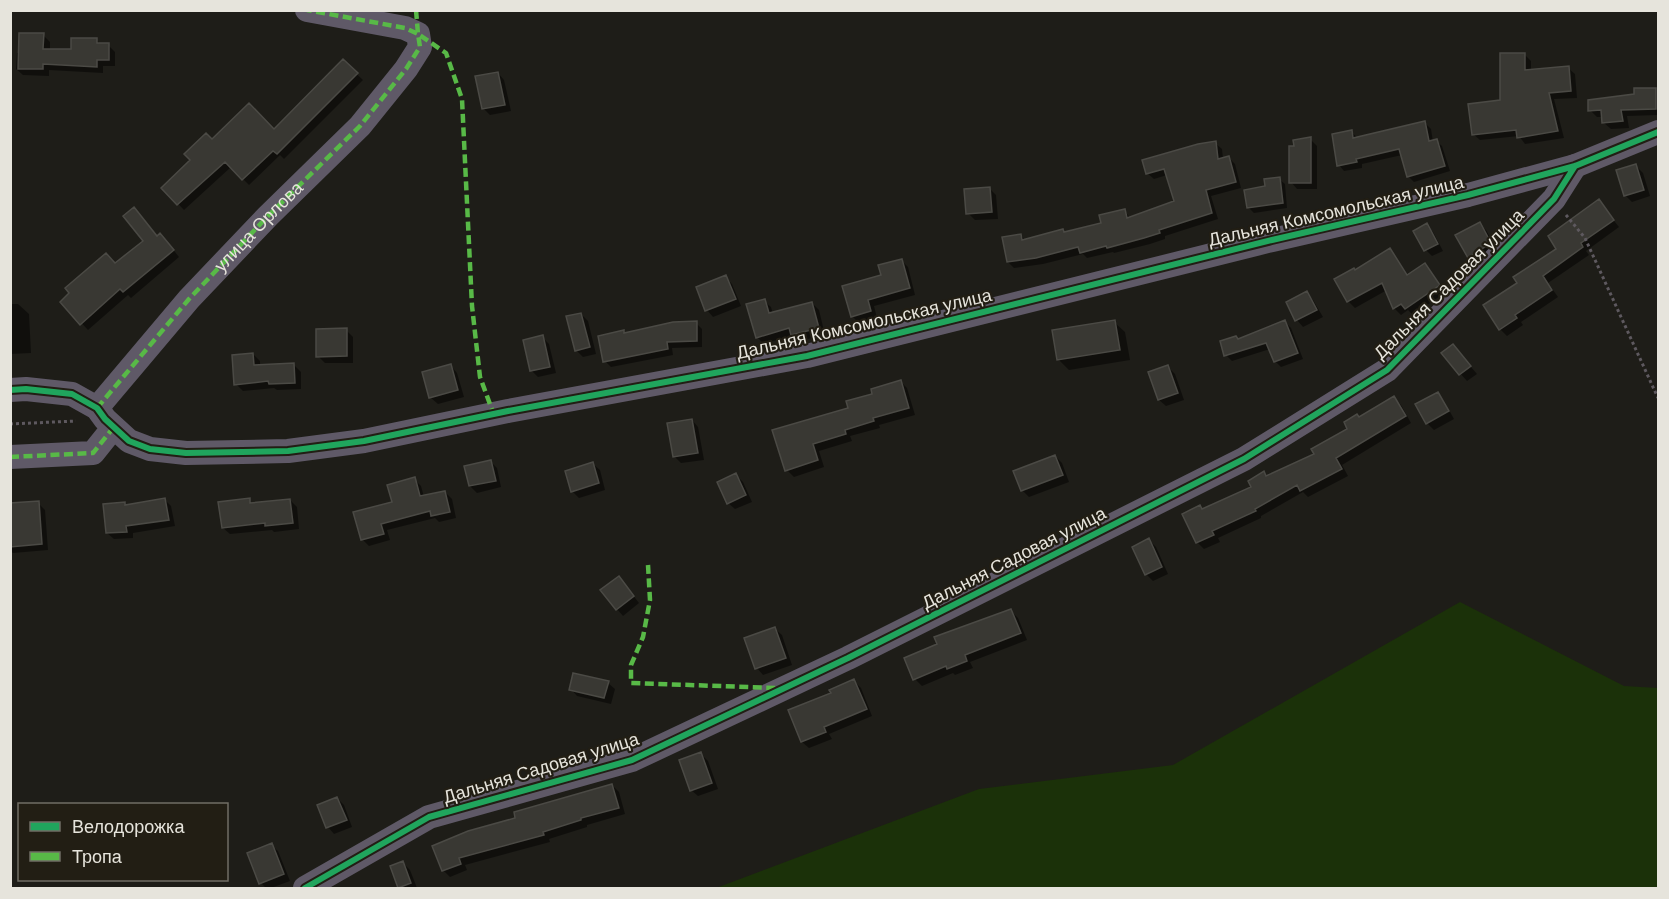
<svg xmlns="http://www.w3.org/2000/svg" width="1669" height="899" viewBox="0 0 1669 899" font-family="'DM Sans',sans-serif">
  <rect width="100%" height="100%" fill="#1e1d18"/>
  <!-- green -->
  <path fill="#1b3109" d="M1460,602L1624,686L1658,688V888H716L979,789L1173,765Z"/>
  <!-- shadow -->
  <path fill="#0007" d="M43,35L50,42V50H73L96,39L101,45H108L115,52V66H103V73L49,70V76L23,75L16,69L17,53H20Z
    M1524,54L1531,61V71L1568,68L1575,74L1577,98L1554,99L1564,138L1525,144L1519,136L1480,140L1473,134L1502,102Z
    M343,61L363,80L284,159L280,155L249,185L231,167L184,210L163,188L212,141L274,131Z
    M498,73L504,80L511,111L490,115L483,108Z
    M1658,89V115L1627,116L1629,128L1611,129L1604,123L1603,117H1597L1590,110L1635,96V90Z
    M1425,123L1431,129L1433,142L1436,141L1442,146L1450,171L1414,182L1408,176L1402,155L1362,164V168L1344,171L1339,165L1351,132L1358,138Z
    M1310,139L1317,146V189H1297L1291,182Z
    M1215,143L1222,149L1223,159L1229,158L1235,164L1241,188L1211,196L1218,219L1165,236V239L1150,244L1114,253L1113,252L1087,258L1083,254L1043,264L1014,268L1008,262L1021,235L1026,241L1102,224L1124,210L1131,219L1175,202L1167,175L1154,179L1147,173Z
    M1636,166L1643,173L1650,196L1632,202L1625,195Z
    M1279,179L1285,184L1287,208L1254,213L1248,207Z
    M989,188L996,195L998,219L975,220L968,213Z
    M1598,201L1619,227L1586,251L1589,255L1548,283L1558,297L1521,322L1523,325L1507,336L1500,329L1519,284L1558,249Z
    M140,216L158,237L167,242L179,257L131,298L128,295L88,330L62,302L145,241Z
    M1479,224L1486,230L1497,250L1476,263L1469,257Z
    M1426,225L1433,232L1443,251L1432,256L1426,250Z
    M1390,249L1409,276L1425,265L1446,292L1413,315L1408,310L1401,315L1394,308L1387,290L1355,308L1348,301L1355,272Z
    M901,260L908,267L915,295L874,306L877,318L859,323L852,316L883,276Z
    M725,277L732,284L741,306L713,317L707,310Z
    M1307,293L1313,300L1323,317L1303,327L1297,320L1288,303Z
    M764,301L771,307L773,314L812,303L819,310L825,335L799,341L793,335L764,344L757,337Z
    M10,304H18L29,314L31,353L10,354Z
    M581,314L588,321L596,354L583,357L576,350Z
    M1114,322L1125,332L1130,360L1069,370L1059,360Z
    M1285,322L1291,328L1303,359L1281,367L1275,361L1270,349L1232,361L1226,355L1239,340Z
    M696,323L702,329V347L672,348L673,355L611,367L605,361L623,332L625,334Z
    M346,330L353,337V363H325L318,356Z
    M542,337L549,344L556,373L538,377L531,370Z
    M1459,353L1477,374L1467,381L1443,354Z
    M253,354L260,361V367L294,365L301,372V389L277,390L274,388L243,391L236,384Z
    M451,366L457,373L464,397L438,404L431,398L424,373Z
    M1168,367L1175,374L1184,400L1166,406L1159,400L1150,373Z
    M901,382L907,388L915,415L879,425L880,428L850,436L852,441L819,451L824,467L794,477L787,470L774,431L850,410Z
    M1438,394L1444,401L1454,419L1434,430L1427,423Z
    M1394,398L1401,405L1411,423L1342,465L1348,476L1308,497L1303,492L1261,516V518L1218,538L1220,542L1204,549L1197,542L1203,510L1254,488L1268,478L1316,455L1349,429L1359,418Z
    M692,420L698,427L704,460L681,463L675,457Z
    M1055,456L1062,463L1069,482L1029,497L1022,490Z
    M490,461L497,468L501,487L477,493L470,486Z
    M593,464L600,470L605,490L579,498L572,491Z
    M736,475L743,482L752,502L735,509L728,503Z
    M414,479L421,486L424,497L445,492L452,499L456,518L439,522L435,518L387,530L390,540L369,546L362,539Z
    M164,499L171,506L175,526L133,533V538L114,539L107,533L124,504L126,506Z
    M249,500L253,504L290,500L297,507L299,529L274,532L272,530L230,534L223,528Z
    M38,503L45,510L48,550L13,553L10,550V505Z
    M1149,540L1156,547L1168,574L1153,581L1146,574Z
    M625,585L639,603L623,616L617,609Z
    M1011,611L1018,618L1027,640L970,662L973,668L955,675L953,673L922,686L915,679Z
    M775,629L782,635L792,665L763,675L757,668Z
    M854,681L861,688L872,716L829,734L832,739L809,748L802,742L790,711L833,694Z
    M608,683L615,689L611,704L577,696L571,689Z
    M701,754L708,761L718,789L698,796L691,790Z
    M612,785L619,792L625,814L587,825V827L549,839L550,842L465,865L467,870L450,877L443,870L434,847Z
    M337,798L344,805L352,827L334,834L328,827Z
    M271,845L278,851L290,881L271,888H266L261,883Z
    M403,863L410,870L417,888H401L399,887Z"/>
  <!-- building -->
  <path fill="#393833" stroke="#4b4a45" stroke-width="1.5" d="M19,33H44L43,49H71V38H97V43H109V60H97V67L43,64V69H18Z
    M1500,53H1525V70L1569,66L1571,91L1549,93L1558,131L1517,138L1516,130L1472,135L1468,104L1500,100Z
    M343,59L358,73L277,154L273,151L242,180L225,162L177,205L161,188L190,160L184,154L206,133L212,139L249,103L274,129Z
    M498,72L505,105L482,109L475,76Z
    M1634,88H1656V109L1621,110L1623,121L1602,123L1601,110L1588,111V100L1634,94Z
    M1425,121L1429,141L1437,139L1445,166L1407,177L1399,149L1356,159L1357,162L1337,166L1332,134L1352,130L1353,138Z
    M1311,137V183H1289V146H1294L1293,140Z
    M1216,141L1218,159L1229,156L1236,182L1206,190L1212,213L1159,230L1160,233L1144,238L1107,248L1106,246L1080,253L1078,247L1036,258L1007,262L1002,237L1021,234L1022,240L1063,229L1064,232L1101,223L1099,215L1125,209L1127,218L1174,201L1164,169L1146,174L1142,160L1198,144Z
    M1636,164L1644,190L1624,196L1616,170Z
    M1280,177L1283,203L1247,208L1244,190L1265,186L1264,179Z
    M990,187L992,212L966,214L964,189Z
    M1599,199L1614,220L1581,243L1583,247L1543,276L1552,290L1515,315L1517,318L1499,330L1483,305L1517,283L1513,277L1556,249L1548,236Z
    M134,207L157,236L160,233L174,250L123,292L120,289L80,325L60,302L69,293L65,288L106,253L115,263L143,241L123,216Z
    M1480,222L1491,243L1468,258L1455,235Z
    M1427,223L1438,244L1424,251L1413,231Z
    M1390,248L1407,275L1425,263L1440,285L1405,309L1401,304L1393,309L1382,283L1347,302L1334,279L1354,268L1355,270Z
    M902,259L910,288L868,300L871,311L851,317L842,286L881,275L878,265Z
    M726,275L736,299L705,311L696,287Z
    M1307,291L1317,310L1295,321L1286,302Z
    M765,299L769,313L812,302L819,328L791,335L789,328L756,338L746,304Z
    M581,313L590,347L575,351L566,316Z
    M1115,320L1120,350L1057,360L1052,330Z
    M1285,320L1298,353L1274,362L1266,343L1224,356L1220,341L1236,336L1238,339Z
    M697,321V341L667,342L668,349L603,362L598,336L624,330V333L673,322Z
    M347,328V356L316,357V329Z
    M543,335L550,367L530,371L523,340Z
    M1453,344L1471,366L1459,375L1441,353Z
    M253,353L254,365L294,363L295,383L269,384L268,381L234,385L232,355Z
    M451,364L458,390L429,398L422,372Z
    M1168,365L1178,393L1158,400L1148,372Z
    M901,380L909,408L873,418L874,421L845,430L846,434L813,444L818,460L785,471L772,430L848,408L846,401L872,394L871,389Z
    M1438,392L1449,411L1426,424L1415,404Z
    M1394,396L1406,416L1336,458L1342,469L1300,491L1297,485L1255,509L1256,511L1212,531L1214,535L1196,543L1182,514L1200,505L1202,509L1251,487L1248,481L1264,471L1266,476L1314,454L1311,449L1347,429L1344,422L1357,414L1359,417Z
    M692,419L698,453L673,457L667,423Z
    M1055,455L1063,475L1021,491L1013,471Z
    M491,460L496,481L469,486L464,466Z
    M593,462L599,483L571,492L565,471Z
    M736,473L746,495L727,504L717,482Z
    M415,477L420,496L445,491L450,512L431,516L430,511L381,524L384,534L361,540L353,512L392,502L387,485Z
    M165,498L169,520L126,526L127,532L106,533L103,504L125,502V505Z
    M250,498V503L290,499L293,523L265,526V523L222,528L218,502Z
    M39,501L42,544L10,547V503Z
    M1149,538L1162,567L1145,575L1132,547Z
    M619,576L634,596L616,610L600,590Z
    M1011,609L1021,633L965,655L967,661L947,669L946,666L913,680L904,658L937,644L934,637Z
    M775,627L786,658L755,669L744,638Z
    M573,673L609,681L604,698L569,690Z
    M854,679L867,709L824,727L826,732L801,742L788,710L831,693L829,690Z
    M701,752L712,783L690,791L679,760Z
    M612,784L619,808L581,818V820L543,832L544,835L459,858L461,864L442,871L432,846L468,831L515,818L514,812Z
    M337,797L347,820L326,828L317,805Z
    M272,843L284,874L259,884L247,853Z
    M403,861L411,883L398,888L390,866Z"/>
  <g fill="none" stroke-linecap="round" stroke-linejoin="round">
    <!-- path -->
    <path stroke="#5e595f" stroke-width="3" stroke-dasharray="3 3" stroke-linecap="butt" d="M1566,215L1585,238L1658,398
      M10,424L76,421"/>
    <!-- minor -->
    <g stroke="#5f5967" stroke-width="24">
      <path d="M10,390L26,389L72,394L97,408L105,419L129,441L150,449L186,453L288,451L364,441L508,411L807,356L1272,240L1468,195L1575,166L1658,132"/>
      <path id="s1" d="M97,408L189,299L268,216L360,126L406,69L420,47L418,34L405,28L307,10"/>
      <path d="M10,457L93,453L113,428"/>
      <path d="M305,888L429,817L632,760L848,658L1244,459L1387,370L1554,199L1575,166"/>
    </g>
    <!-- quiet -->
    <path stroke="#58b947" stroke-width="4.5" stroke-dasharray="9 4.5" stroke-linecap="butt" d="M416,10L418,34L446,53L462,99L472,306L480,377L494,415
      M97,408L189,299L268,216L360,126L406,69L420,47L418,34L405,28L307,10
      M10,457L93,453L113,428
      M648,565L650,600L643,637L631,665V683L777,688"/>
    <!-- cycleway casing -->
    <g stroke="#221e14" stroke-width="10">
      <path id="cycleway" d="M10,390L26,389L72,394L97,408L105,419L129,441L150,449L186,453L288,451L364,441L508,411L807,356L1272,240L1468,195L1575,166L1658,132
        M305,888L429,817L632,760L848,658L1244,459L1387,370L1554,199L1575,166"/>
    </g>
    <!-- cycleway -->
    <use href="#cycleway" stroke="#20a55d" stroke-width="6"/>
  </g>
  <g text-anchor="middle" stroke-width="4.5" stroke-linejoin="round" paint-order="stroke">
    <!-- street labels -->
    <g font-size="18" fill="#e6e4dc" stroke="#221e14">
      <text transform="translate(1336 211) rotate(-13)" y="6">Дальняя Комсомольская улица</text>
      <text dy="6" stroke="none"><textPath href="#s1" startOffset="243">улица Орлова</textPath></text>
      <text transform="translate(1449 284) rotate(-45)" y="6">Дальняя Садовая улица</text>
      <text transform="translate(864 324) rotate(-13)" y="6">Дальняя Комсомольская улица</text>
      <text transform="translate(1014 558) rotate(-27)" y="6">Дальняя Садовая улица</text>
      <text transform="translate(541 768) rotate(-17)" y="6">Дальняя Садовая улица</text>
    </g>
  </g>
  <!-- border -->
  <rect width="1669" height="899" fill="none" stroke="#e6e4dc" stroke-width="24"/>
  <!-- legend -->
  <rect x="18" y="803" width="210" height="78" fill="#221e14" stroke="#706d64" stroke-width="1.5"/>
  <rect x="30" y="822" width="30" height="9" fill="#20a55d" stroke="#706d64" stroke-width="1.5"/>
  <text x="72" y="833" font-size="18" fill="#e6e4dc">Велодорожка</text>
  <rect x="30" y="852" width="30" height="9" fill="#58b947" stroke="#706d64" stroke-width="1.5"/>
  <text x="72" y="863" font-size="18" fill="#e6e4dc">Тропа</text>
</svg>
